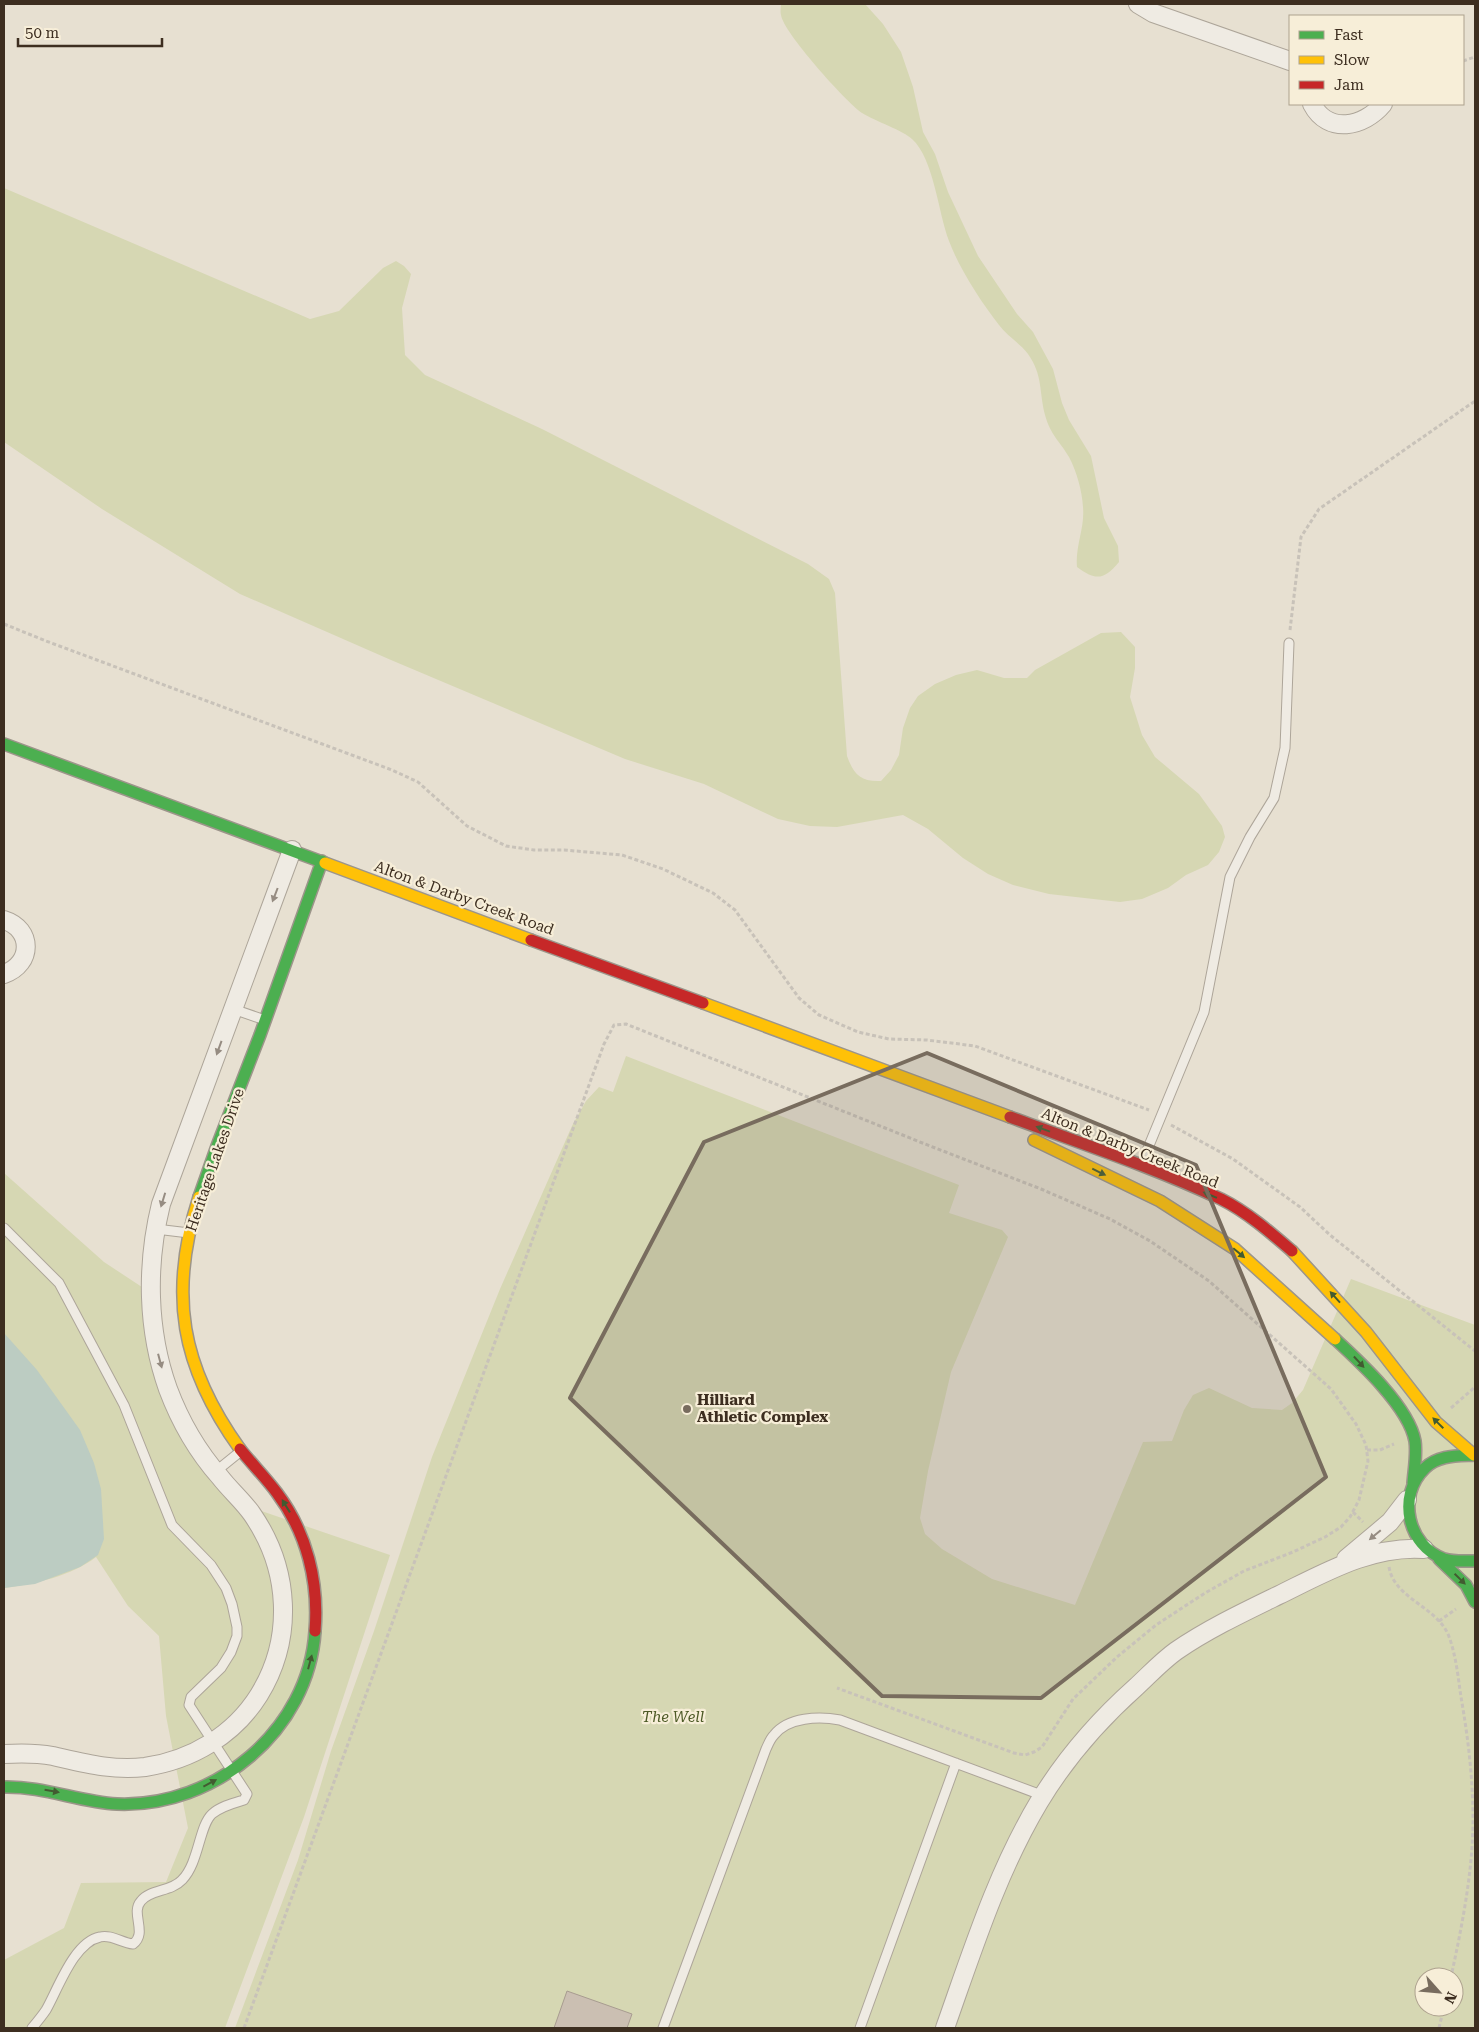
<svg xmlns="http://www.w3.org/2000/svg" width="1479" height="2032" viewBox="0 0 1479 2032" font-family="'Roboto Serif',serif">
  <rect width="100%" height="100%" fill="#e7e0d1"/>
  <!-- green -->
  <path fill="#d6d7b3" fill-rule="evenodd" d="M781,4H865L883,24L901,52L913,87L923,132L935,154L948,192L978,256L1017,314L1033,332L1053,369L1062,403L1069,420L1091,456L1104,518L1118,546L1119,562C1104,580 1096,581 1077,567C1075,546 1085,528 1083,507C1082,491 1077,472 1069,457C1059,440 1051,436 1045,415C1039,392 1043,375 1028,354C1020,343 1007,336 999,325C981,302 959,268 949,241C938,212 934,159 912,139C904,131 875,121 862,113C846,102 783,32 781,15C780,12 781,7 781,4Z
    M4,188L310,319L339,311L383,268L396,261L404,266L411,274L402,308L405,355L425,375L542,429L808,564L829,579L835,593L847,756C854,775 861,782 881,781L891,770L899,755L903,728L910,708L918,696L935,684L956,675L977,670L1004,678H1027L1035,670L1101,633L1121,632L1135,647V668L1130,697L1142,735L1155,757L1199,794L1222,826L1225,837L1219,852L1208,865L1186,875L1168,888L1142,899L1120,902L1049,894L1013,885L988,874L963,858L928,829L903,815L837,827L810,826L778,819L704,784L625,759L391,660L240,594L102,509L4,442Z
    M626,1056L959,1185L949,1213L1002,1230L1008,1237L951,1372L928,1471L920,1518L925,1534L942,1549L992,1579L1075,1605L1143,1442L1172,1441L1184,1410L1193,1395L1209,1388L1252,1408L1282,1410L1292,1403L1303,1390L1351,1279L1475,1325V2028H235L298,1860L331,1751L374,1631L432,1457L500,1289L572,1126L586,1101L599,1087L613,1092ZM1424,1977H1454V2007H1424Z
    M4,1173L104,1262L151,1293L168,1389L244,1505L390,1555L304,1817L225,2028H4V1960L64,1928L81,1883L166,1882L188,1828L166,1716L159,1636L128,1606L96,1557C72,1576 34,1584 4,1588Z"/>
  <!-- water -->
  <path fill="#bcccc2" d="M4,1333L37,1370L80,1430L94,1463L101,1489L104,1539L98,1555L80,1567L35,1584L4,1588Z"/>
  <!-- building -->
  <path fill="#cbbfb2" stroke="#a89c90" d="M567,1991L632,2014L627,2028H554Z"/>
  <g fill="none" stroke-linecap="round" stroke-linejoin="round">
    <!-- lane casing -->
    <g stroke="#ada599" stroke-width="11">
      <path id="lane" d="M233,1009L265,1020
        M1141,1165L1204,1012L1230,877L1250,837L1274,798L1285,748L1289,643
        M4,1228L59,1283L124,1405L172,1525L211,1565L226,1588L232,1604L237,1627V1636L231,1652L221,1668L191,1697L189,1705L247,1794L244,1800C234,1803 221,1806 212,1814C199,1826 199,1863 182,1880C171,1892 150,1889 141,1901C130,1913 148,1933 133,1944C122,1943 111,1934 100,1937C74,1942 58,1989 46,2010C42,2016 37,2022 32,2028
        M156,1229L189,1233
        M215,1472L241,1451
        M663,2028L766,1749C768,1745 770,1739 774,1735C788,1717 819,1716 840,1720L1044,1796
        M860,2028L956,1763"/>
    </g>
    <!-- street casing -->
    <g stroke="#ada599" stroke-width="20">
      <path id="street" d="M1138,4L1153,13L1290,61
        M1312,104C1328,135 1364,127 1383,104
        M4,920C33,929 33,964 4,974
        M1346,1559L1390,1522L1407,1500
        M4,1754C20,1753 37,1753 53,1756C84,1763 113,1771 145,1767C192,1760 234,1735 259,1695C294,1638 290,1569 252,1514C243,1501 230,1490 220,1477C198,1452 180,1421 168,1389C147,1330 146,1265 161,1204L292,850
        M945,2028C972,1952 997,1872 1039,1802C1065,1759 1099,1720 1136,1687C1149,1675 1162,1661 1176,1651C1208,1629 1244,1612 1279,1595C1324,1573 1372,1545 1424,1549"/>
    </g>
    <!-- fast casing -->
    <g stroke="#9c958a" stroke-width="14">
      <path id="fast" d="M4,744L325,863
        M199,1197L217,1146L260,1035L322,861
        M1335,1339C1360,1362 1409,1407 1415,1441C1417,1454 1414,1470 1413,1483
        M1475,1455C1457,1456 1438,1455 1425,1468C1396,1496 1408,1546 1444,1559C1453,1562 1466,1561 1475,1561
        M1439,1559L1466,1585L1475,1602
        M4,1787C43,1786 79,1802 117,1804C215,1808 309,1730 315,1631"/>
    </g>
    <!-- slow casing -->
    <g stroke="#9c958a" stroke-width="14">
      <path id="slow" d="M325,863L531,940
        M703,1003L1010,1117
        M1034,1140L1160,1201L1235,1249L1335,1339
        M199,1197C168,1294 181,1367 240,1449
        M1292,1251L1366,1332L1436,1422L1474,1455"/>
    </g>
    <!-- jam casing -->
    <g stroke="#9c958a" stroke-width="14">
      <path id="jam" d="M531,940L703,1003
        M1010,1117C1080,1143 1153,1167 1221,1199C1247,1212 1270,1232 1292,1251
        M240,1449C252,1464 266,1478 277,1493C307,1533 319,1582 315,1631"/>
    </g>
    <!-- path -->
    <path stroke="#c8c2b9" stroke-width="3" stroke-dasharray="4 2.5" stroke-linecap="butt" d="M1463,61L1475,57
      M4,624L46,641L392,770L418,782L467,826L506,846L534,850H564L622,855L663,869L713,893L735,910L799,998L819,1015L858,1032L889,1039L927,1040L975,1046L1149,1110
      M1290,630L1301,537L1319,509L1475,401
      M1171,1125L1233,1159L1300,1207L1330,1235L1475,1351
      M1451,1408L1475,1387
      M1367,1450H1380L1394,1444
      M1353,1512L1363,1522
      M1389,1567C1394,1598 1435,1606 1448,1634C1456,1654 1458,1677 1461,1697C1468,1737 1473,1779 1473,1819C1473,1871 1462,1926 1451,1977
      M1439,1621L1456,1609
      M244,2028L604,1044L614,1025L626,1024L925,1144L1041,1189L1110,1219L1150,1241L1209,1281L1331,1389L1356,1424L1366,1445L1368,1461L1359,1500L1350,1517L1341,1527L1325,1537L1293,1552L1244,1571L1205,1593L1156,1625L1117,1657L1073,1699L1042,1747L1034,1752L1025,1755L1014,1753L837,1688
      M1439,2028L1444,2007"/>
    <!-- lane -->
    <use href="#lane" stroke="#efebe3" stroke-width="9"/>
    <!-- street -->
    <use href="#street" stroke="#efebe3" stroke-width="18"/>
    <!-- fast -->
    <use href="#fast" stroke="#4caf50" stroke-width="11"/>
    <!-- slow -->
    <use href="#slow" stroke="#ffc107" stroke-width="11"/>
    <!-- jam -->
    <use href="#jam" stroke="#c62828" stroke-width="11"/>
  </g>
  <!-- one-way arrows -->
  <defs><path id="oneway-solid" d="M-6-.8H1V-3.2L6.5 0L1 3.2V.8H-6Z" transform="scale(1.25)"/></defs>
  <g fill="#968c82">
    <use href="#oneway-solid" transform="translate(275 895) rotate(111)"/>
    <use href="#oneway-solid" transform="translate(219 1048) rotate(110)"/>
    <use href="#oneway-solid" transform="translate(163 1200) rotate(107)"/>
    <use href="#oneway-solid" transform="translate(160 1361) rotate(75)"/>
    <use href="#oneway-solid" transform="translate(1375 1535) rotate(140)"/>
  </g>
  <g fill="#425b31">
    <use href="#oneway-solid" transform="translate(1043 1129) rotate(-160)"/>
    <use href="#oneway-solid" transform="translate(1099 1172) rotate(26)"/>
    <use href="#oneway-solid" transform="translate(1210 1195) rotate(-157)"/>
    <use href="#oneway-solid" transform="translate(1239 1253) rotate(40)"/>
    <use href="#oneway-solid" transform="translate(1335 1297) rotate(-132)"/>
    <use href="#oneway-solid" transform="translate(1359 1362) rotate(47)"/>
    <use href="#oneway-solid" transform="translate(1438 1423) rotate(-135)"/>
    <use href="#oneway-solid" transform="translate(286 1506) rotate(-122)"/>
    <use href="#oneway-solid" transform="translate(1460 1579) rotate(44)"/>
    <use href="#oneway-solid" transform="translate(310 1662) rotate(-75)"/>
    <use href="#oneway-solid" transform="translate(210 1783) rotate(-28)"/>
    <use href="#oneway-solid" transform="translate(52 1791) rotate(10)"/>
  </g>
  <!-- marked area -->
  <path fill="#786c5e" fill-opacity="0.2" stroke="#786c5e" stroke-width="4" stroke-linejoin="round" d="M927,1053L1196,1165L1326,1477L1041,1698L882,1696L570,1398L704,1142Z"/>
  <!-- markers -->
  <circle fill="#786c5e" stroke="#f7eed8" stroke-width="2" cx="687" cy="1409" r="5"/>
  <g text-anchor="middle" stroke-width="4.5" stroke-linejoin="round" paint-order="stroke">
    <!-- street labels -->
    <g font-size="15" fill="#3d2e20" stroke="#f7eed8">
      <text transform="translate(464 898) rotate(20)" y="5">Alton &amp; Darby Creek Road</text>
      <text transform="translate(1130 1148) rotate(22)" y="5">Alton &amp; Darby Creek Road</text>
      <text transform="translate(215 1160) rotate(-71)" y="5">Heritage Lakes Drive</text>
    </g>
    <!-- poi labels -->
    <g font-size="15" font-weight="bold" fill="#3d2e20" stroke="#f7eed8" text-anchor="start">
      <text x="697" y="1405">Hilliard<tspan x="697" dy="17">Athletic Complex</tspan></text>
    </g>
    <!-- park labels -->
    <g font-size="15" font-style="italic" fill="#4d5a26" stroke="#f7eed8">
      <text x="673" y="1722">The Well</text>
    </g>
  </g>
  <!-- border -->
  <rect width="1479" height="2032" fill="none" stroke="#3d2e20" stroke-width="10"/>
  <!-- legend -->
  <rect x="1289" y="15" width="175" height="90" fill="#f7eed8" stroke="#ada18e"/>
  <rect x="1299" y="31" width="25" height="8" fill="#4caf50" stroke="#ada18e"/>
  <text x="1334" y="40" font-size="15" fill="#3d2e20">Fast</text>
  <rect x="1299" y="56" width="25" height="8" fill="#ffc107" stroke="#ada18e"/>
  <text x="1334" y="65" font-size="15" fill="#3d2e20">Slow</text>
  <rect x="1299" y="81" width="25" height="8" fill="#c62828" stroke="#ada18e"/>
  <text x="1334" y="90" font-size="15" fill="#3d2e20">Jam</text>
  <!-- north arrow -->
  <g transform="translate(1439 1992) rotate(117)"><circle r="24" fill="#f7eed8" stroke="#ada18e"/>
  <path d="M0-4L9 19L0 12L-9 19Z" fill="#786c5e"/>
  <text y="-8" font-size="14" font-weight="bold" text-anchor="middle" fill="#3d2e20">N</text>
  </g>
  <!-- scale -->
  <path d="M18 38v8h144v-8" fill="none" stroke="#3d2e20" stroke-width="2.5"/>
  <text x="25" y="38" font-size="15" fill="#3d2e20" stroke="#f7eed8" stroke-width="4" paint-order="stroke">50 m</text>
</svg>
